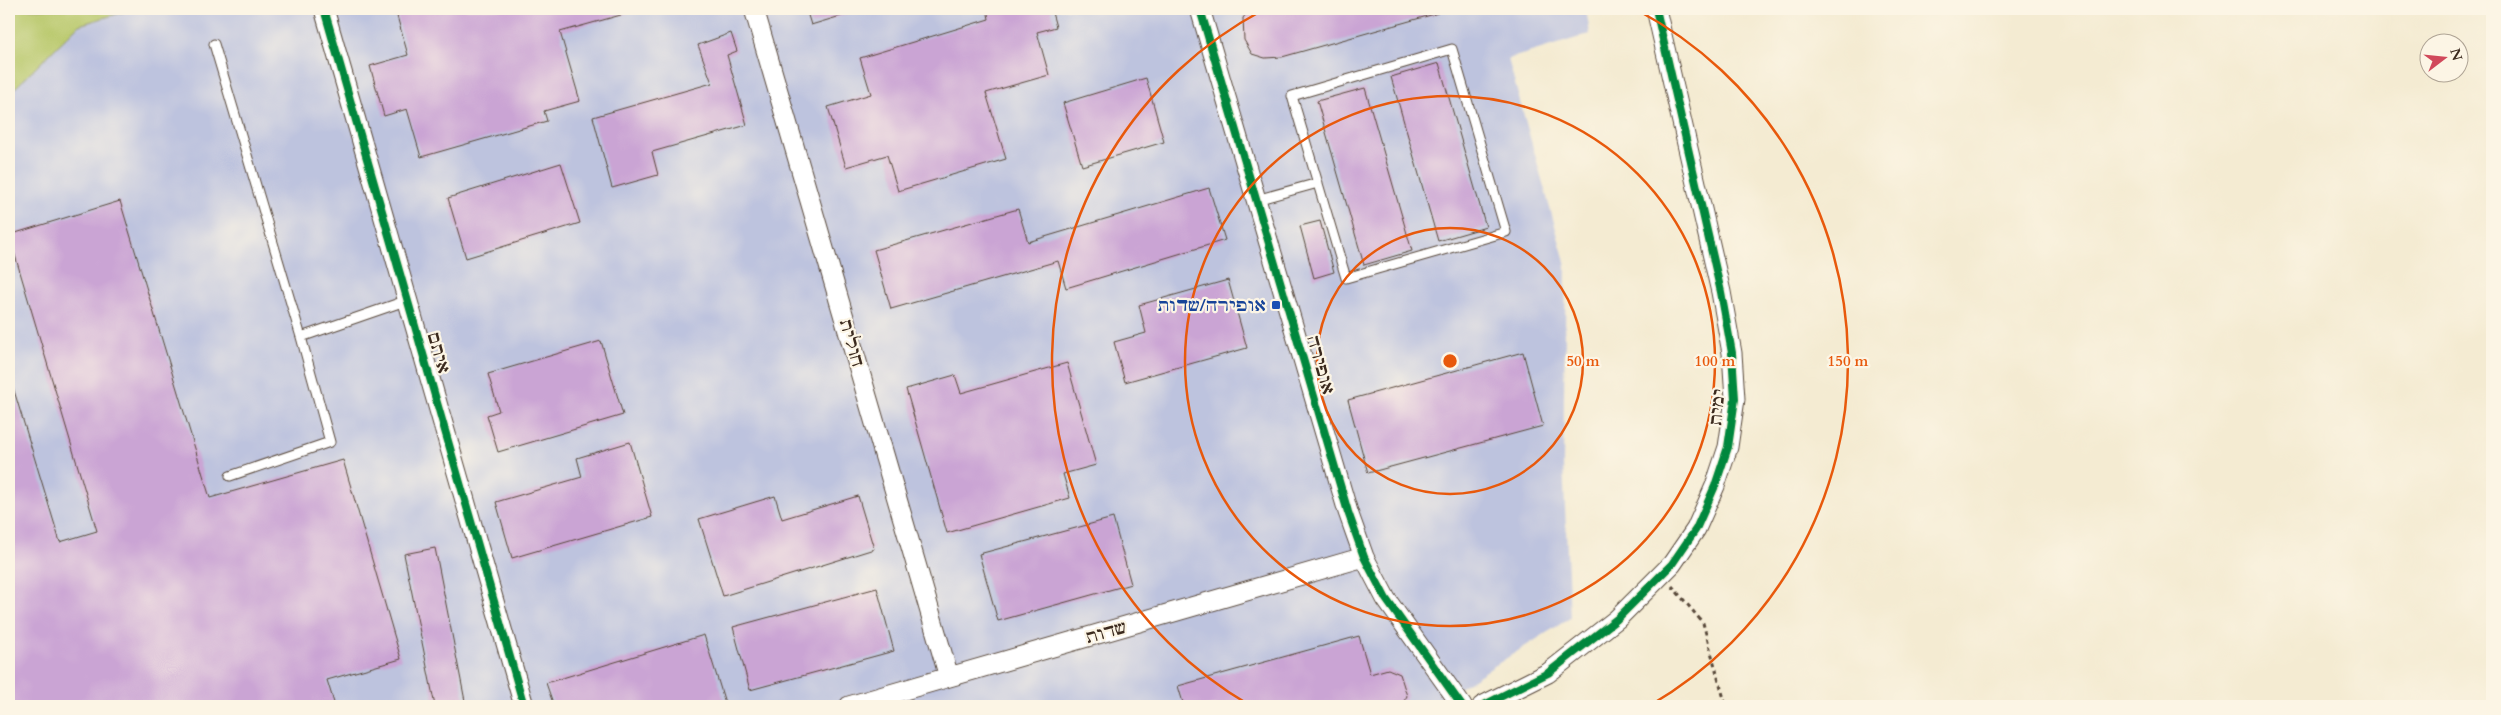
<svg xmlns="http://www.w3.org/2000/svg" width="2501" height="715" viewBox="0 0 2501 715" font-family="Cardo,'Frank Ruhl Libre',serif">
  <rect width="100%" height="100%" fill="#fcf5e5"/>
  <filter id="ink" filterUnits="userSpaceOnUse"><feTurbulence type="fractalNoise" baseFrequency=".02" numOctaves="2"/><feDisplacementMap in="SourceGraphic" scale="10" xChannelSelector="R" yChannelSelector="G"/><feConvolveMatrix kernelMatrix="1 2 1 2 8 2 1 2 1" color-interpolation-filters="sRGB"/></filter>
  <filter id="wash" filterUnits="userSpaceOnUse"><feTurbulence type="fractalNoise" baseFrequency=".0096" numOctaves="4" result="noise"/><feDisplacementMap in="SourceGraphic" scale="20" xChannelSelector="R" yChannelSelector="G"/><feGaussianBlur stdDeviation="1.12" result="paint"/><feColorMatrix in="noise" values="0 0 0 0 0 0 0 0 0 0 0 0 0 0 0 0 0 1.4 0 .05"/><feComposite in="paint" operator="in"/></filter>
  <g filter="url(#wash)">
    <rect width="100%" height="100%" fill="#f4ebd2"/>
    <!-- industrial -->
    <path fill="#bdc3de" d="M9,9H1586L1590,34L1508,59L1566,265L1563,463L1570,618L1431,706H9Z"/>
    <!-- green -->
    <path fill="#b8c86b" stroke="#7a7944" d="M9,9H134L79,25L9,94Z"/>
    <g id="blocks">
      <!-- building -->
      <path fill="#caa4d4" d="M395,9H627L628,13L560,32L580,101L544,111L547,121L421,157L407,109L384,116L370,66L408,55Z
        M806,9H854V12L811,25Z
        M987,9H1051L1056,27L1037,32L1049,75L986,93L1006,159L898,191L887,155L846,167L828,107L871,94L860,58L989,19Z
        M1250,9H1437L1438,13L1282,57L1265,58L1252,54L1244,40L1243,18Z
        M731,33L737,51L727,55L747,125L652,152L658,175L612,188L593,117L712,83L698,45Z
        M1439,63L1486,227L1438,241L1391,77Z
        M1146,78L1164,142L1082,166L1063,103Z
        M1365,88L1412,251L1364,265L1317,101Z
        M561,163L580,223L466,258L448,198Z
        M1209,188L1225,240L1066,288L1058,261L891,309L874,250L1018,209L1028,242Z
        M120,201L210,498L343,460L401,659L327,680L335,706H9V385L12,384L60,542L97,531L9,235Z
        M1320,221L1334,272L1314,278L1300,226Z
        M1228,280L1247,348L1125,382L1114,342L1146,333L1139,305Z
        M601,341L623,415L498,452L487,415L499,411L488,374Z
        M1523,352L1543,426L1368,473L1348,400Z
        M1067,363L1096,465L1063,474L1070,498L947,533L906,389L955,375L961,393Z
        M630,442L652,517L512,558L496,502L582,477L577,458Z
        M775,496L782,519L858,496L874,549L723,596L699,519Z
        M1113,518L1131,584L998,621L979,554Z
        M435,548L466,706H435L404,554Z
        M877,588L894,651L750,690L733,627Z
        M704,635L726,706H554L546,683Z
        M1359,636L1370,674L1388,669L1400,674L1407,696L1401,706H1361L1359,704L1352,706H1184L1178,686Z"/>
    </g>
  </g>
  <g filter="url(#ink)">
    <use href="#blocks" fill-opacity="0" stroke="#574739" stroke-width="1"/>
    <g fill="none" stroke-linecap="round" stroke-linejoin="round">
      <!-- service casing -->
      <g stroke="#574739" stroke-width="11">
        <path id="service" d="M214,44L301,337L330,442L230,476
          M1452,49L1506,232L1346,278L1292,96Z
          M1256,200L1318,183
          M301,337L408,300"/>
      </g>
      <!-- minor casing -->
      <g stroke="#574739" stroke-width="21">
        <path id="minor" d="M324,9L524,706
          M754,9L949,677
          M1200,9L1348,512L1364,557L1386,599L1462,706
          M849,706L1364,557
          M1482,706L1548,673L1617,619L1672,564L1696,529L1715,486L1728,447L1735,399L1732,353L1721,292L1656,9"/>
      </g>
      <!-- path -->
      <path stroke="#574739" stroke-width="3" stroke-dasharray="4 4" stroke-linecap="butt" d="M1672,586L1703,623L1726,706"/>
      <!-- service -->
      <use href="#service" stroke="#fff" stroke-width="9"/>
      <!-- minor -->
      <use href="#minor" stroke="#fff" stroke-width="19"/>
      <!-- cycleway casing -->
      <g stroke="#fcf5e5" stroke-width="11">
        <path id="cycleway" d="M324,9L524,706
          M1200,9L1348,512L1364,557L1386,599L1462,706
          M1482,706L1548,673L1617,619L1672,564L1696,529L1715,486L1728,447L1735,399L1732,353L1721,292L1656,9"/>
      </g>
      <!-- cycleway -->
      <use href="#cycleway" stroke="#00873e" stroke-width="8"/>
    </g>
  </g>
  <!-- distance rings -->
  <g fill="none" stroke="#e8590c" stroke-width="2.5">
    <circle cx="1450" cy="361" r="133"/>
    <circle cx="1450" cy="361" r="265"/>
    <path d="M1251 706A398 398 0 0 1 1263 10M1637 10A398 398 0 0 1 1649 706"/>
  </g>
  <!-- markers -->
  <rect fill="#1a4fb4" stroke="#fcf5e5" stroke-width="2" x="1271" y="300" width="10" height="10" rx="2.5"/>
  <g text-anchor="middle" stroke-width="4.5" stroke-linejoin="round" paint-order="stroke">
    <!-- transit labels -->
    <g font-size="18" font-weight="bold" fill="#164399" stroke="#fcf5e5" text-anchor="end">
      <text x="1266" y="311">אופירה/שדות</text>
    </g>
    <!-- street labels -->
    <g font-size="18" fill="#3b2a1e" stroke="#fcf5e5">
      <text transform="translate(852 343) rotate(74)" y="6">חולית</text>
      <text transform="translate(439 353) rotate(74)" y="6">איתם</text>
      <text transform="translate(1321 365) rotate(74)" y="6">אופירה</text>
      <text transform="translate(1717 407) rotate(-85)" y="6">ימית</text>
      <text transform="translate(1106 632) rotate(-16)" y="6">שדות</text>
    </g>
  </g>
  <circle cx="1450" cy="361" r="8" fill="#e8590c" stroke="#fcf5e5" stroke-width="2.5"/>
  <g font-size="15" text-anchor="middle" font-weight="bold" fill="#e8590c" stroke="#fcf5e5" stroke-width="4.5" stroke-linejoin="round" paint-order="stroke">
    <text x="1583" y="366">50 m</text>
    <text x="1715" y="366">100 m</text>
    <text x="1848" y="366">150 m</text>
  </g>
  <!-- margin -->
  <rect width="2501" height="715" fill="none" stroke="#fcf5e5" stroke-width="30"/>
  <!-- north arrow -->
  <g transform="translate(2444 58) rotate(74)"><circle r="24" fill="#fcf5e5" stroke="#afa495"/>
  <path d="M0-4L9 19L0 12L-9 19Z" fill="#d1495b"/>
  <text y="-8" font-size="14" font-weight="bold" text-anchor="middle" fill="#3b2a1e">N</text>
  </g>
</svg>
